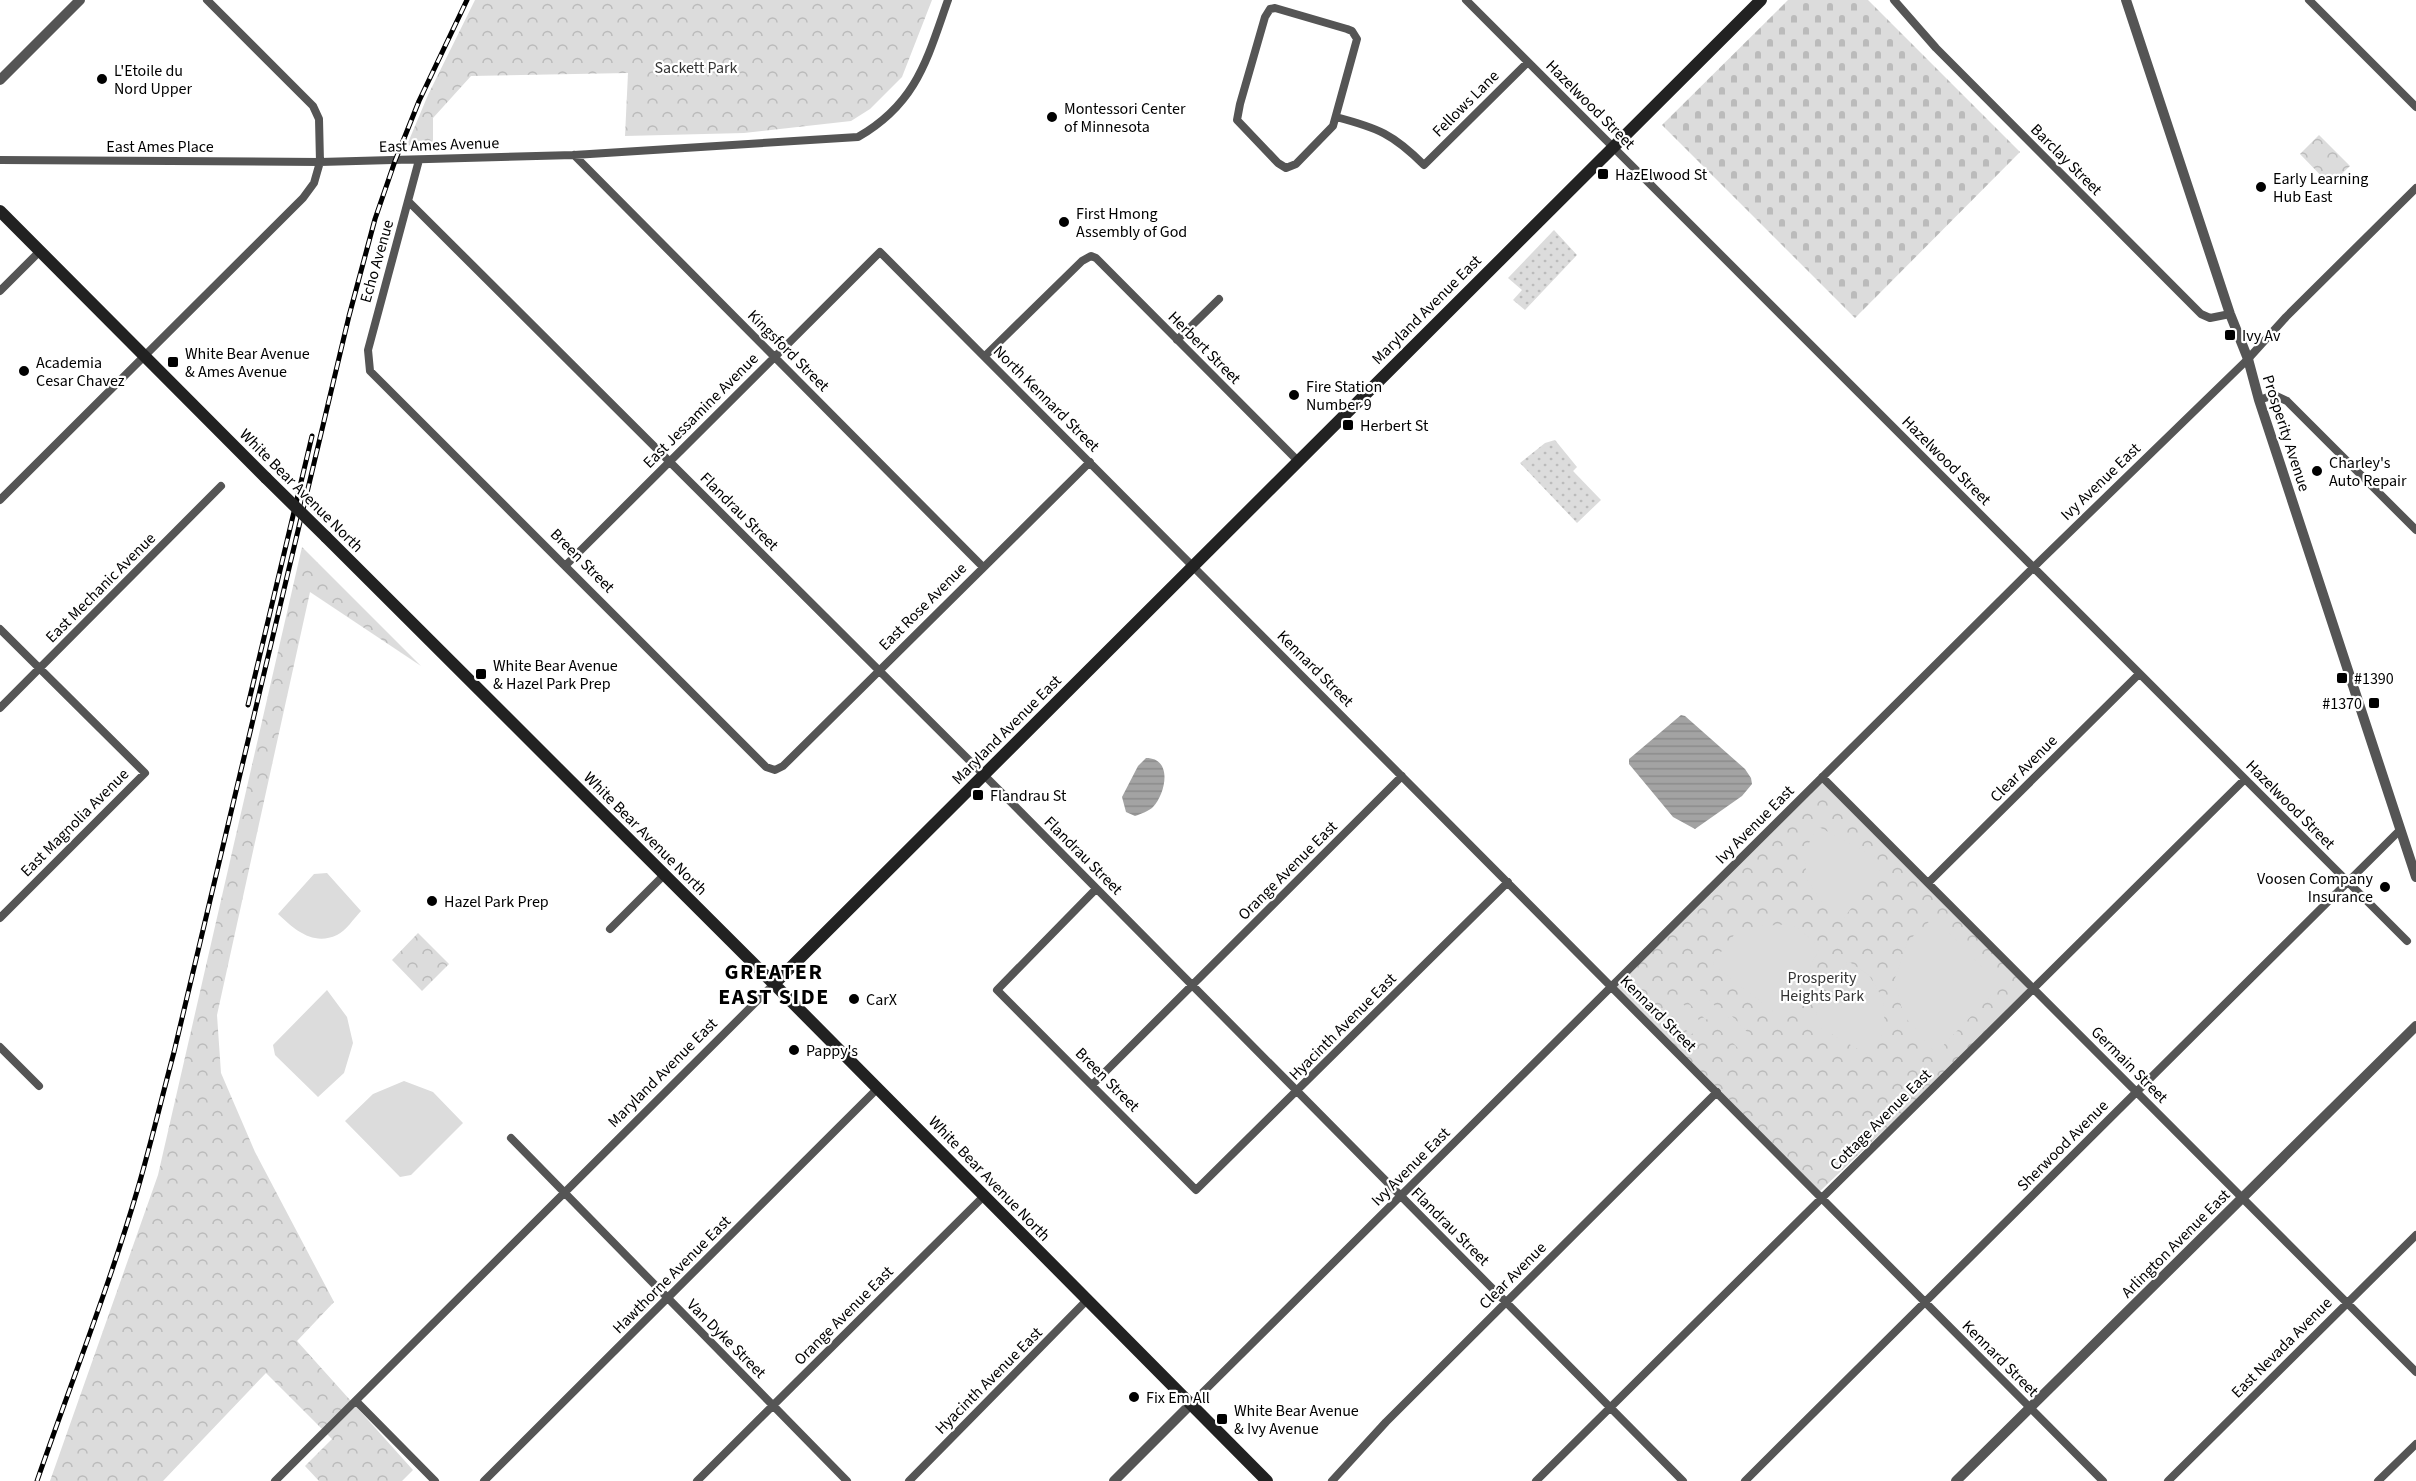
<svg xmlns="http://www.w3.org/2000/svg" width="2416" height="1481" viewBox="0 0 2416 1481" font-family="'Source Sans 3',sans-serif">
  <defs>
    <pattern id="forest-crowns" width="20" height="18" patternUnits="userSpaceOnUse" patternTransform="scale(1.5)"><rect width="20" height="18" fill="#dcdcdc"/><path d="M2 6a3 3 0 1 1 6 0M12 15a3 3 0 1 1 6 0" fill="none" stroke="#bbb"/></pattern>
    <pattern id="cemetery-stones" width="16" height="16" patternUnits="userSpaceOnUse" patternTransform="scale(1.5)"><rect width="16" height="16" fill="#dcdcdc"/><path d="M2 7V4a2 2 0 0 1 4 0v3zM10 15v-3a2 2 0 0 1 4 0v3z" fill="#bbb"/></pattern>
    <pattern id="garden-dots" width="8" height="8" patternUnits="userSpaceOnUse" patternTransform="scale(1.5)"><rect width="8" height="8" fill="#dcdcdc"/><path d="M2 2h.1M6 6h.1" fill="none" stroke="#bbb" stroke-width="1.8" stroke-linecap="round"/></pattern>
    <pattern id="water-rules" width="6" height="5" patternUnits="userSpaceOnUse" patternTransform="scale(1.5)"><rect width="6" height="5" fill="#a3a3a3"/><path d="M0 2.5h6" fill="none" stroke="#8b8b8b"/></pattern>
  </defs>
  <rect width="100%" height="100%" fill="#fff"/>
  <!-- forest -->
  <path fill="url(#forest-crowns)" d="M475,0H932L902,77L870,109L851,121L744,133L625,136L628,73L471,76L433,118V145L423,148L407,145L428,95Z
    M2319,135L2350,166L2330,185L2300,154Z
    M302,547L421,666L310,592L217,1015L221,1073L255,1152L334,1302L297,1341L413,1470L402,1481H319L305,1466L332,1439L266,1373L163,1481H50L158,1175Z
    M1822,777L2033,989L1817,1194L1612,987Z
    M418,933L449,964L422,991L392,960Z"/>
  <!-- cemetery -->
  <path fill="url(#cemetery-stones)" d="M1788,0H1868L2020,152L1855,318L1662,125Z"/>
  <!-- garden -->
  <path fill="url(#garden-dots)" d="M1554,230L1577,255L1525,310L1513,300L1522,290L1508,278Z
    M1555,440L1577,467L1573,471L1601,500L1577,523L1520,463L1545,443Z"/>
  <!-- pitch -->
  <path fill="#dcdcdc" d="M1817,826L1877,858L1881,869L1843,919L1822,903L1807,879L1804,854Z
    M327,873L361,911C354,918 346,931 337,935C313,946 295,930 278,914L314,874Z
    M1933,918L1998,982L1997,989L1936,1053L1904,1016L1894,981L1907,942Z
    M1792,924L1821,947L1786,1009L1774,1012L1712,964L1734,935L1762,926Z
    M1848,961L1869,975L1883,999L1885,1028L1872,1057L1819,1027L1815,1016Z
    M1693,983L1717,1008L1706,1020L1681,995Z
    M327,990L347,1017L353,1043L344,1073L318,1097L275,1055L273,1045Z
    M1677,998L1702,1023L1691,1035L1666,1010Z
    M1731,1015L1754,1039L1742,1052L1718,1028Z
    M404,1081L433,1092L463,1123L411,1175L400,1177L345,1121L373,1094Z"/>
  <!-- water -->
  <path fill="url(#water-rules)" d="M1681,715L1685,716L1745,769L1751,778L1752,784L1742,796L1695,829L1673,817L1629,764V759Z
    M1146,758C1173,758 1166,793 1153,807C1149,811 1141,814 1135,816L1126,812L1122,797L1138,766Z"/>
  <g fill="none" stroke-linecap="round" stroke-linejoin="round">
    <!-- minor -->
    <path stroke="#555" stroke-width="8" d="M1466,0L2407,941
      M1894,0L1936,48L2201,314L2210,318L2230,314
      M2309,0L2416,107
      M1275,8L1347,29L1352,31L1357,39L1333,126L1296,164L1286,168L1278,163L1237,120L1240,104L1265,17L1270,9Z
      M1336,117C1378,128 1393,134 1424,165L1528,62
      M574,155L983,567
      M0,160L320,162L319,119L313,106L207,0
      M419,160L368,350L370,371L766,767L775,770L783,766L1090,462
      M409,202L996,787L1683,1481
      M0,291L40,251
      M1177,340L1219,299
      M985,356L1082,261L1091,256L1096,258L1298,461
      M2259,400L2274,395L2287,401L2416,530
      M0,500L303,198L314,183L320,162L574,155L858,137C917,103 927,59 948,0
      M566,565L880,252L2103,1481
      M0,629L145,773L0,918
      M0,708L221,486
      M1822,777L2416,1372
      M1928,883L2139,674
      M1096,889L997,990L1196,1190L1508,882
      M610,929L665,874
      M0,1047L39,1086
      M1092,1085L1402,776
      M511,1138L847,1481
      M357,1402L435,1481
      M1191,1404L2042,559L2248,359L2286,317L2416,188
      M275,1481L774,984
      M484,1481L878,1088
      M697,1481L985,1195
      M909,1481L1088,1299
      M1332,1481L1386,1422L1717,1092
      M1536,1481L2245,779
      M1745,1481L2400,830
      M2168,1481L2416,1235
      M2378,1481L2416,1444"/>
    <!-- tertiary -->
    <path stroke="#555" stroke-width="10" d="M2126,0L2230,314L2248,359L2259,400L2416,877
      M0,80L80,0
      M1114,1481L1191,1404
      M1956,1481L2416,1026"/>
    <!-- secondary -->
    <path stroke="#222" stroke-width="12" d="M0,211L266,478
      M326,537L774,984L1267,1481
      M774,984L1761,0"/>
    <!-- rail casing -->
    <g stroke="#000" stroke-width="5">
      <path id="rail" d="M248,705L312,436
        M37,1481C71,1383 109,1287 138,1188C151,1143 162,1097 174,1052L349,316L375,219L395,161L419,101L467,0"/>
    </g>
    <!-- rail -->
    <use href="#rail" stroke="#fff" stroke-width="3" stroke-dasharray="9" stroke-linecap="butt"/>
    <!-- secondary-bridge -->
    <path stroke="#222" stroke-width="12" d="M266,478L326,537"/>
  </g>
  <!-- markers -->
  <g fill="#000" stroke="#fff" stroke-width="2">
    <circle cx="102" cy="79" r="6"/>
    <circle cx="1052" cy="117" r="6"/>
    <rect x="1597" y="168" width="12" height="12" rx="3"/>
    <circle cx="2261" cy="187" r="6"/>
    <circle cx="1064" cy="222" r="6"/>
    <rect x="2224" y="329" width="12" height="12" rx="3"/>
    <rect x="167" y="356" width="12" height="12" rx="3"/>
    <circle cx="24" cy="371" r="6"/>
    <circle cx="1294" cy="395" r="6"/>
    <rect x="1342" y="419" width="12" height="12" rx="3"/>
    <circle cx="2317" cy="471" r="6"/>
    <rect x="475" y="668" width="12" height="12" rx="3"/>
    <rect x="2336" y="672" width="12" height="12" rx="3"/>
    <rect x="2368" y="697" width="12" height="12" rx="3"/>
    <rect x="972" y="789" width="12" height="12" rx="3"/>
    <circle cx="2385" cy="887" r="6"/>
    <circle cx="432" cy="901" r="6"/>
    <circle cx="854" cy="999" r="6"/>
    <circle cx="794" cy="1050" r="6"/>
    <circle cx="1134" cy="1397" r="6"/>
    <rect x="1216" y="1413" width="12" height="12" rx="3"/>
  </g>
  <g text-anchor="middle" stroke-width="4.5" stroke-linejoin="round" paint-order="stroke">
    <!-- park labels -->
    <g font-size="16" fill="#333" stroke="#fff">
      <text x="696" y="73">Sackett Park</text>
      <text x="1822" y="983">Prosperity<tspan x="1822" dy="18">Heights Park</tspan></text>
    </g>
    <!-- poi labels -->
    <g font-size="16" fill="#000" stroke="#fff" text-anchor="start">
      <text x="114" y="76">L'Etoile du<tspan x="114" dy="18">Nord Upper</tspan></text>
      <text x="1064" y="114">Montessori Center<tspan x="1064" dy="18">of Minnesota</tspan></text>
      <text x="1615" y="180">HazElwood St</text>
      <text x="2273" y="184">Early Learning<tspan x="2273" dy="18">Hub East</tspan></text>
      <text x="1076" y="219">First Hmong<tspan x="1076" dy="18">Assembly of God</tspan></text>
      <text x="2242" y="341">Ivy Av</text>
      <text x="185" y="359">White Bear Avenue<tspan x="185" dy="18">&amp; Ames Avenue</tspan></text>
      <text x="36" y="368">Academia<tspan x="36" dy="18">Cesar Chavez</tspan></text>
      <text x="1306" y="392">Fire Station<tspan x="1306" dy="18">Number 9</tspan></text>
      <text x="1360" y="431">Herbert St</text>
      <text x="2329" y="468">Charley's<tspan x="2329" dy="18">Auto Repair</tspan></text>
      <text x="493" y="671">White Bear Avenue<tspan x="493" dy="18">&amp; Hazel Park Prep</tspan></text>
      <text x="2354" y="684">#1390</text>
      <text x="2362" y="709" text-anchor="end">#1370</text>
      <text x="990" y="801">Flandrau St</text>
      <text x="2373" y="884" text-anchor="end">Voosen Company<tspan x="2373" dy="18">Insurance</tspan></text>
      <text x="444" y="907">Hazel Park Prep</text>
      <text x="866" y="1005">CarX</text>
      <text x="806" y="1056">Pappy's</text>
      <text x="1146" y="1403">Fix Em All</text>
      <text x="1234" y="1416">White Bear Avenue<tspan x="1234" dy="18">&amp; Ivy Avenue</tspan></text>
    </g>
    <!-- street labels -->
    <g font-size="16" fill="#000" stroke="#fff">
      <text transform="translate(1465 103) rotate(-45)" y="6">Fellows Lane</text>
      <text transform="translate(1591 104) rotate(45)" y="6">Hazelwood Street</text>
      <text transform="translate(439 144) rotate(-2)" y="6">East Ames Avenue</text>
      <text x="160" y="152">East Ames Place</text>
      <text transform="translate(2067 159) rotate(45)" y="6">Barclay Street</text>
      <text transform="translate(376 261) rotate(-74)" y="6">Echo Avenue</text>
      <text transform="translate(1426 309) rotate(-45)" y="6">Maryland Avenue East</text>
      <text transform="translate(1205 347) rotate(45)" y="6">Herbert Street</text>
      <text transform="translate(789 350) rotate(45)" y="6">Kingsford Street</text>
      <text transform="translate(1047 398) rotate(45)" y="6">North Kennard Street</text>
      <text transform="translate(700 410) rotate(-45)" y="6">East Jessamine Avenue</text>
      <text transform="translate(2287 433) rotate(72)" y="6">Prosperity Avenue</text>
      <text transform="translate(1947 460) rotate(45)" y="6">Hazelwood Street</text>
      <text transform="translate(2100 481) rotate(-44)" y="6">Ivy Avenue East</text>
      <text transform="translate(302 490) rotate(45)" y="6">White Bear Avenue North</text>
      <text transform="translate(740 511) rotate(45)" y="6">Flandrau Street</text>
      <text transform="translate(583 560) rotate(45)" y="6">Breen Street</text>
      <text transform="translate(100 587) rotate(-45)" y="6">East Mechanic Avenue</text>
      <text transform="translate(922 606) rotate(-45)" y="6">East Rose Avenue</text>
      <text transform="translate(1316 668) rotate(45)" y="6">Kennard Street</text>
      <text transform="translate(1006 729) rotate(-45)" y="6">Maryland Avenue East</text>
      <text transform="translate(2023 768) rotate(-45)" y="6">Clear Avenue</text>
      <text transform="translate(2291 804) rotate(45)" y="6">Hazelwood Street</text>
      <text transform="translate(74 822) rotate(-45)" y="6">East Magnolia Avenue</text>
      <text transform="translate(1754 824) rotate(-45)" y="6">Ivy Avenue East</text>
      <text transform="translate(646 833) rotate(45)" y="6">White Bear Avenue North</text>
      <text transform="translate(1084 855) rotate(45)" y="6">Flandrau Street</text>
      <text transform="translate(1287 870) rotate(-45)" y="6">Orange Avenue East</text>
      <text transform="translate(1659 1013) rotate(45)" y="6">Kennard Street</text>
      <text transform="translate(1342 1026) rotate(-45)" y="6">Hyacinth Avenue East</text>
      <text transform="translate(2130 1064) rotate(45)" y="6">Germain Street</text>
      <text transform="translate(662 1072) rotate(-45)" y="6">Maryland Avenue East</text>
      <text transform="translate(1108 1079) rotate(45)" y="6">Breen Street</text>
      <text transform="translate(1880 1119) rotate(-45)" y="6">Cottage Avenue East</text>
      <text transform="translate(2062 1145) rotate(-45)" y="6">Sherwood Avenue</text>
      <text transform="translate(1410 1166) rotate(-45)" y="6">Ivy Avenue East</text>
      <text transform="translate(990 1178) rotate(46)" y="6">White Bear Avenue North</text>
      <text transform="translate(1451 1226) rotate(45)" y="6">Flandrau Street</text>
      <text transform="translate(2175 1243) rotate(-45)" y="6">Arlington Avenue East</text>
      <text transform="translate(671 1274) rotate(-45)" y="6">Hawthorne Avenue East</text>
      <text transform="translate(1512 1275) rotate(-45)" y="6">Clear Avenue</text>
      <text transform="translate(843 1315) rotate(-45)" y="6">Orange Avenue East</text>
      <text transform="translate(727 1338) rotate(45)" y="6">Van Dyke Street</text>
      <text transform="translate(2281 1347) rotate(-45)" y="6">East Nevada Avenue</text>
      <text transform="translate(2001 1358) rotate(45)" y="6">Kennard Street</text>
      <text transform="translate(988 1380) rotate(-45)" y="6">Hyacinth Avenue East</text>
    </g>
    <!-- district labels -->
    <g font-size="22" font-weight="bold" letter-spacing="1.5" fill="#000" stroke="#fff">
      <text x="774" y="979">GREATER<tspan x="774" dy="25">EAST SIDE</tspan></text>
    </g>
  </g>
</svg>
